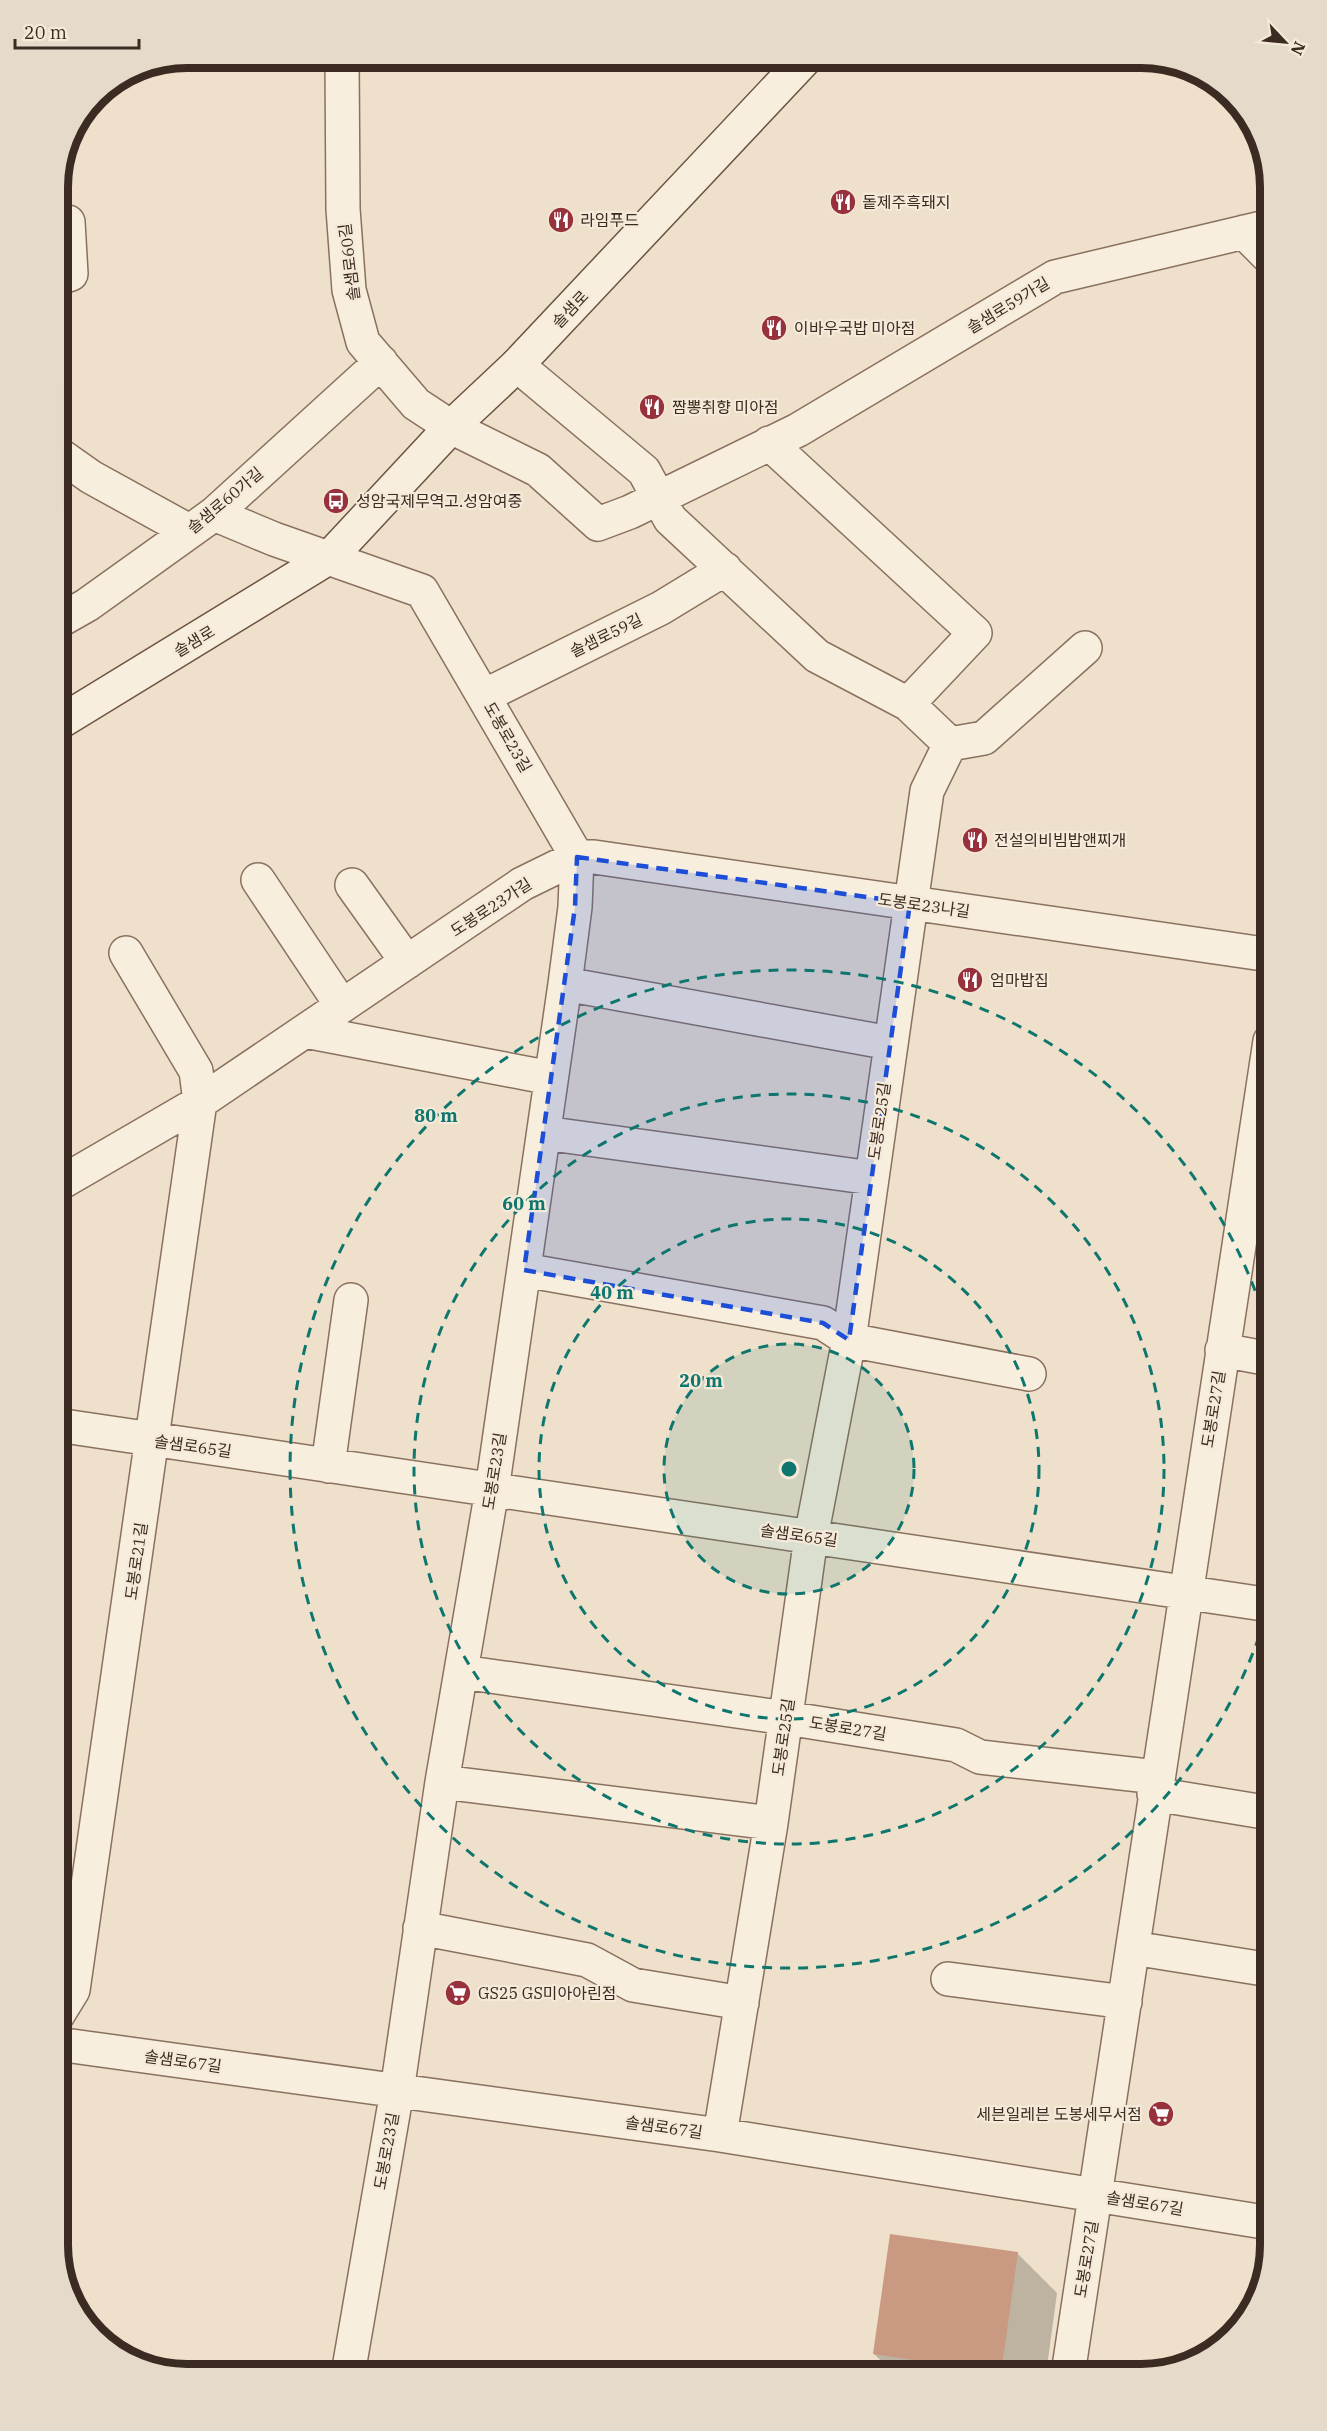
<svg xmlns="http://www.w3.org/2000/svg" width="1327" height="2431" viewBox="0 0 1327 2431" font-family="'IBM Plex Serif','Noto Sans KR',serif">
  <rect width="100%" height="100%" fill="#eee0ca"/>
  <!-- shadow -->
  <path fill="#0003" d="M1017,2253L1057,2293L1046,2374H895L874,2354Z"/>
  <!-- building -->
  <path fill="#ca9981" d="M890,2234L1018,2252L1001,2373L873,2354Z"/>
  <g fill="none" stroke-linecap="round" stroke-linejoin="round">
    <!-- street casing -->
    <g stroke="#8a715f" stroke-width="36">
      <path id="street" d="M342,57L343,209L349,290L363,342L416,404L451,427L538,470L598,524L630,512L798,430L1055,277L1270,226
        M1244,232L1270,258
        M57,279L71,274L68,222
        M517,365L644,471L670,519L817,656L908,704L950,744L927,791L849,1340L811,1537L771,1823L720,2135
        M769,443L975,633L908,704
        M57,453L91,477L189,531
        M214,514L274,539L422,591L577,857L575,907L565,984L492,1490L442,1782L397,2091L348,2374
        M57,622L87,605L214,514L381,362
        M484,696L661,608L725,569
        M950,744L984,738L1085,648
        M258,880L342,1006
        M352,885L407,962
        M565,984L890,1043
        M305,1031L551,1078
        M544,1133L872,1178
        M57,1185L200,1102L522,884L577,857H594L1270,955
        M524,1270L823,1323L849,1340L1029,1374
        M1222,1350L1270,1359
        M57,1425L1270,1605
        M328,1466L351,1300
        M462,1672L786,1718L956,1745L980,1757L1157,1777
        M442,1782L771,1823
        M1154,1794L1270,1813
        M420,1928L587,1960L633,1985L742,2003
        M1133,1948L1270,1970
        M948,1979L1125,2002
        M57,2016L73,1990L200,1102L196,1071L126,953
        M57,2044L720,2135L1270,2223
        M1068,2374L1270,1041"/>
    </g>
    <!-- secondary casing -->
    <g stroke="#6c5342" stroke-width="36">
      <path id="secondary" d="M57,724L330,557L451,427L517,365L807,57"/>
    </g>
    <!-- street -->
    <use href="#street" stroke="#f8eedd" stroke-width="33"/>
    <!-- secondary -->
    <use href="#secondary" stroke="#f8eedd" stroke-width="33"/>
  </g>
  <!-- marked area -->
  <path fill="#1d4ed8" fill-opacity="0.2" stroke="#1d4ed8" stroke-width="4.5" stroke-dasharray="12 8" stroke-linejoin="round" d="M577,857L910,903L849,1340L823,1323L524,1270L575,907Z"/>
  <!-- distance rings -->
  <circle cx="789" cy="1469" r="125" fill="#0f766e" fill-opacity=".12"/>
  <g fill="none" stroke="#0f766e" stroke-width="3" stroke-dasharray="10 8">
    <circle cx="789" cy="1469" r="125"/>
    <circle cx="789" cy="1469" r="250"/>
    <circle cx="789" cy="1469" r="375"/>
    <path d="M1270 1602A499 499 0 1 1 1270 1336"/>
  </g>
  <!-- icons -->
  <defs>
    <g id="restaurant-disc" transform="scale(1.35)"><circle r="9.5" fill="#97313b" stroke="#f5ead9"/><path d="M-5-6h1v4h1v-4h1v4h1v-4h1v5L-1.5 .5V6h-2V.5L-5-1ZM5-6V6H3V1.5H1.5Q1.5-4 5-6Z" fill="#fff"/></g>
    <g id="bus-disc" transform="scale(1.35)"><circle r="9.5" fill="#97313b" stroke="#f5ead9"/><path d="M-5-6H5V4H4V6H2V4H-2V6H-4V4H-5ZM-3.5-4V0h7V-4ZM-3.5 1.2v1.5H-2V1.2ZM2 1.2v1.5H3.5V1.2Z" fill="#fff"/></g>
    <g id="supermarket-disc" transform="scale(1.35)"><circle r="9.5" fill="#97313b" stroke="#f5ead9"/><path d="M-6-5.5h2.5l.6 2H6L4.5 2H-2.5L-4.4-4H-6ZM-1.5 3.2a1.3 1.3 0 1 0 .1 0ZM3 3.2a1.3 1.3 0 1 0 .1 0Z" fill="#fff"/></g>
  </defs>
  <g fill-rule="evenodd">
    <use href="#restaurant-disc" x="843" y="202"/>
    <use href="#restaurant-disc" x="561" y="220"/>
    <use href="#restaurant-disc" x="774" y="328"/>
    <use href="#restaurant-disc" x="652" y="407"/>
    <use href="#bus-disc" x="336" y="501"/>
    <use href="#restaurant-disc" x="975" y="840"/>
    <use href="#restaurant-disc" x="970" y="980"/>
    <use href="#supermarket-disc" x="458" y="1993"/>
    <use href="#supermarket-disc" x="1161" y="2114"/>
  </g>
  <g text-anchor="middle" stroke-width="4.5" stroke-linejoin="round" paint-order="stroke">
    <!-- poi labels -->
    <g font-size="16" fill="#3b2b22" stroke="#f5ead9" text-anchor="start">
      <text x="862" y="208">돝제주흑돼지</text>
      <text x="580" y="226">라임푸드</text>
      <text x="794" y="334">이바우국밥 미아점</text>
      <text x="672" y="413">짬뽕취향 미아점</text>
      <text x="356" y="507">성암국제무역고.성암여중</text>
      <text x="994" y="846">전설의비빔밥앤찌개</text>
      <text x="990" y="986">엄마밥집</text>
      <text x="478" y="1999">GS25 GS미아아린점</text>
      <text x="1142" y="2120" text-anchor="end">세븐일레븐 도봉세무서점</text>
    </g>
    <!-- street labels -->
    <g font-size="16" fill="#3b2b22" stroke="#f5ead9">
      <text transform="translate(349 262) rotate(-97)" y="6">솔샘로60길</text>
      <text transform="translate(1008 305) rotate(-31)" y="6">솔샘로59가길</text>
      <text transform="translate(570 309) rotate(-47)" y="6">솔샘로</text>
      <text transform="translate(225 500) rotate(-40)" y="6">솔샘로60가길</text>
      <text transform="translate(606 635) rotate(-26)" y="6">솔샘로59길</text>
      <text transform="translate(194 641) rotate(-31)" y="6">솔샘로</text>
      <text transform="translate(508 737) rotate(60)" y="6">도봉로23길</text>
      <text transform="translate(924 905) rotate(8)" y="6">도봉로23나길</text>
      <text transform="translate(491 907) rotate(-33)" y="6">도봉로23가길</text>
      <text transform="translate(879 1121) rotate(-82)" y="6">도봉로25길</text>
      <text transform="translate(1213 1409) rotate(-81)" y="6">도봉로27길</text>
      <text transform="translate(193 1446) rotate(8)" y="6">솔샘로65길</text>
      <text transform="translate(494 1471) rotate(-81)" y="6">도봉로23길</text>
      <text transform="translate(799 1535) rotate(8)" y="6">솔샘로65길</text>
      <text transform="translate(136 1561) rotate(-82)" y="6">도봉로21길</text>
      <text transform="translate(848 1728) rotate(9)" y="6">도봉로27길</text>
      <text transform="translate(783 1737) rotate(-82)" y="6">도봉로25길</text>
      <text transform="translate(183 2061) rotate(8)" y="6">솔샘로67길</text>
      <text transform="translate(664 2127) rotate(8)" y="6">솔샘로67길</text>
      <text transform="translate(386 2151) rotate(-80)" y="6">도봉로23길</text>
      <text transform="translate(1145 2203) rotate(9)" y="6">솔샘로67길</text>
      <text transform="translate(1086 2259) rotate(-81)" y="6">도봉로27길</text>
    </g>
  </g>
  <!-- crop -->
  <path d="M0 0H1327V2431H0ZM187 68H1141A119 119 0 0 1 1260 187V2245A119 119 0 0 1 1141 2364H187A119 119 0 0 1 68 2245V187A119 119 0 0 1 187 68Z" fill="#e6dbca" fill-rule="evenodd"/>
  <path fill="none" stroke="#3b2b22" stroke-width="8" d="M187 68H1141A119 119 0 0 1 1260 187V2245A119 119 0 0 1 1141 2364H187A119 119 0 0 1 68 2245V187A119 119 0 0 1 187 68Z"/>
  <circle cx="789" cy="1469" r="9" fill="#0f766e" stroke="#f5ead9" stroke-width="3"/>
  <g font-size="18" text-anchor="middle" font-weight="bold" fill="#0f766e" stroke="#f5ead9" stroke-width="4.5" stroke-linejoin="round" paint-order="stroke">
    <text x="436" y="1122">80 m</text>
    <text x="524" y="1210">60 m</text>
    <text x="612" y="1299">40 m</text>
    <text x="701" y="1387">20 m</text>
  </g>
  <!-- north arrow -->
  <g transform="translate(1285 42) rotate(116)" stroke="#f5ead9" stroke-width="4.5" paint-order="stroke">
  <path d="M0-4.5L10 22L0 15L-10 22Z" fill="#3b2b22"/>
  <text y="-9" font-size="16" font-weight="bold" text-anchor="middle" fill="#3b2b22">N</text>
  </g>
  <!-- scale -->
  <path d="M15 39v9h124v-9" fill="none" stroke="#3b2b22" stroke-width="3"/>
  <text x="24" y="39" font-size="18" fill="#3b2b22" stroke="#f5ead9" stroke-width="4.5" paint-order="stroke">20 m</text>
</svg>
